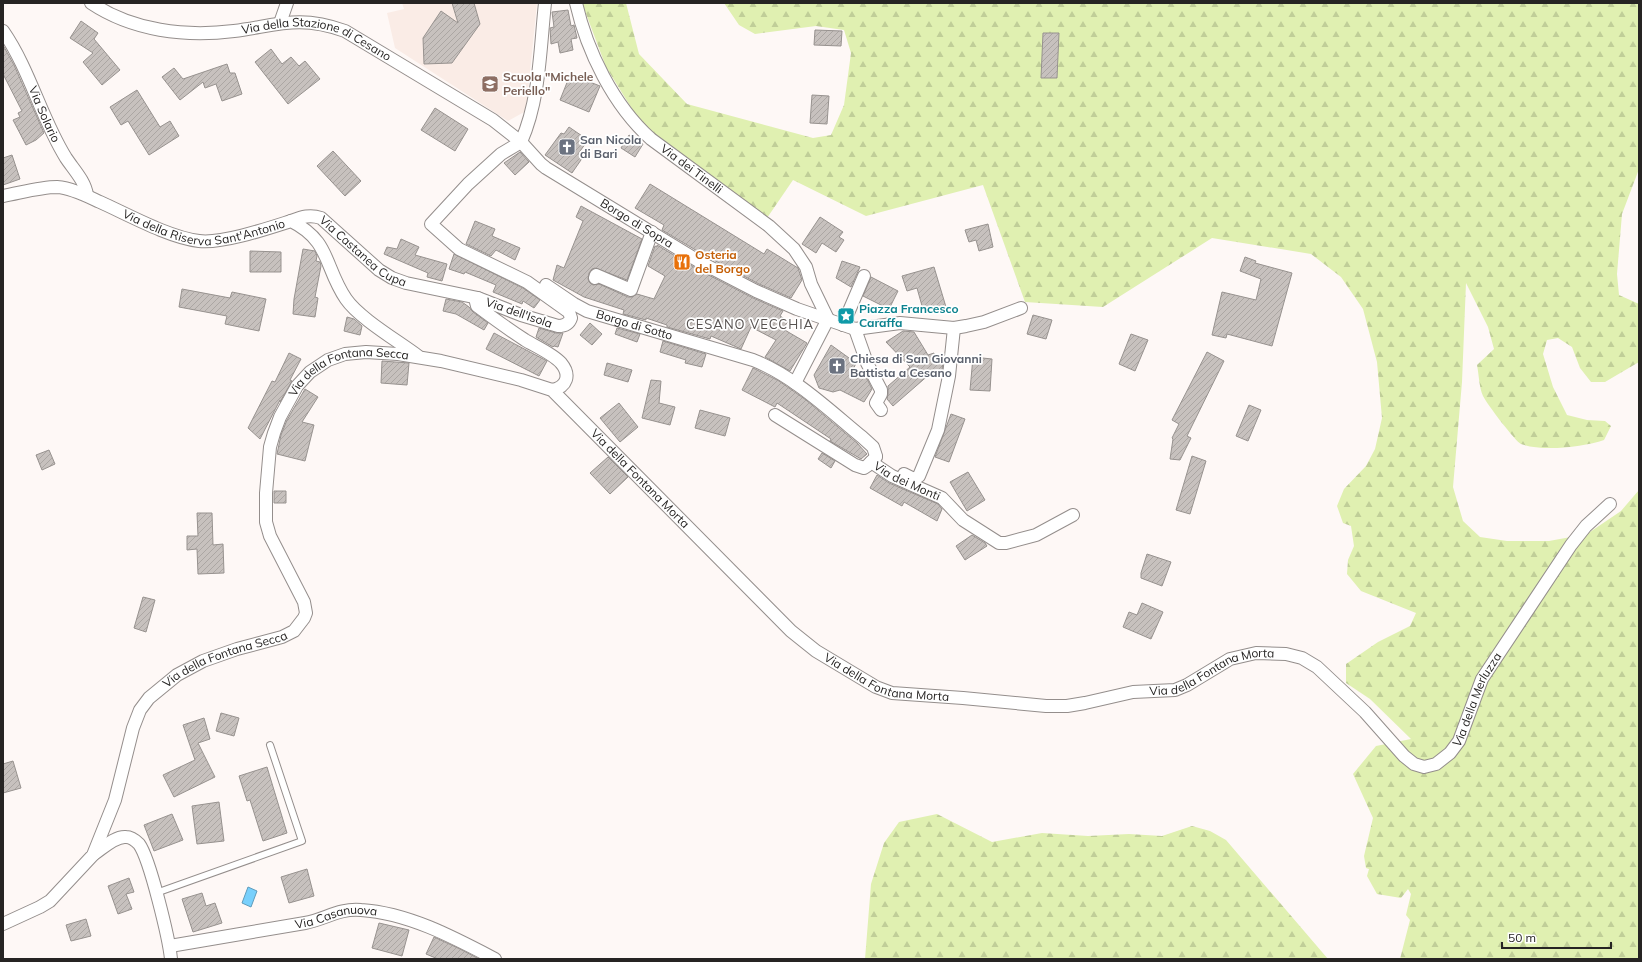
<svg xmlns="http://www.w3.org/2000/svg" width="1642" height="962" viewBox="0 0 1642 962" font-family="Mulish,sans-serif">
  <defs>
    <pattern id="forest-firs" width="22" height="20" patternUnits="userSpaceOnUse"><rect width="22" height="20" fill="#e0f0b1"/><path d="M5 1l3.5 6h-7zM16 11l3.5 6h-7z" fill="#c0ce98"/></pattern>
    <pattern id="building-hatch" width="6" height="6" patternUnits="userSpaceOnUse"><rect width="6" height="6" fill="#c7c1be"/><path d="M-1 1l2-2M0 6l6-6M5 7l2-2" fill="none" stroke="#aba6a3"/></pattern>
  </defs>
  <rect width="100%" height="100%" fill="#fef8f6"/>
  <!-- built -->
  <path fill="#faece6" d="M402,3H537L526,111L508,121L395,48L387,13L404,9Z"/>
  <!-- forest -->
  <path fill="url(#forest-firs)" d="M582,3H626L639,54L687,104L813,138L831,135L844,105L851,53L844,30L816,26L755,34L739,25L724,3H1639V169L1622,214L1617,274L1619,295L1639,304V362L1605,382H1591L1580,368L1572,347L1558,338L1547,340L1543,354L1553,387L1567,415L1587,420L1605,421L1611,426L1604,440C1583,447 1542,452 1521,444C1515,441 1487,404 1483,396C1479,387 1479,375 1477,365L1494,349L1488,327L1466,283L1462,382L1453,487L1463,521L1480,537L1507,541H1549L1587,534L1621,511L1639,490V959H1400L1410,920L1406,915L1411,894L1408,889L1401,898L1377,894L1367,876L1369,869L1366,868L1364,856L1373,818L1353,774L1376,746L1411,739L1370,699L1346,683V664L1378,642L1410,626L1416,613L1361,591L1347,574L1348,560L1354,546L1351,526L1343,523L1337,506L1344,489L1366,466L1375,449L1382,418L1377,362L1363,309L1341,277L1311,254L1212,238L1103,307L1025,302L983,185L866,216L793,180L767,218L667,145L637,117L606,67Z
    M937,814L992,842L1042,833L1088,836L1129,834L1162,836L1192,826L1210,831L1226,840L1328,959H865L871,884L884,843L899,822Z"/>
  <!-- water -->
  <path fill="#78d0fc" stroke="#5f9cbb" d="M248,887L257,891L251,907L242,903Z"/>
  <!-- building -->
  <path fill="url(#building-hatch)" stroke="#97928f" d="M452,3H474L480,24L452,63L424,64L423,38L441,11L458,23Z
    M568,10L571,26L574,25L577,38L571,39L573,50L560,53L558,42L551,44L550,28L554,27L552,12Z
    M81,21L98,33L94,39L120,70L102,85L83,62L93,53L70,38Z
    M815,30L842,31L841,46L814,45Z
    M1043,33H1059L1057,78H1041Z
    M3,45L14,65L44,133L36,140L26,145L13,120L20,117L18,113L22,111L3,74Z
    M271,49L282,64L291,57L299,66L305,61L320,79L288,104L255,62Z
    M227,64L230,73H235L242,94L222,101L216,84L205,88L203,82L180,100L162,77L174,68L183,79Z
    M577,77L600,86L589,112L560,100L568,80L574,82Z
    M137,90L160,127L170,121L179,136L149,155L128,121L121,125L110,107Z
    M812,95L829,96L827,124L810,123Z
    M435,108L468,129L455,151L421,130Z
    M569,127L588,140L578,154L583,157L572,173L545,155L561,133L564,134Z
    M629,135L643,144L635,157L621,148Z
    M333,151L361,181L345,196L317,166Z
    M520,152L529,162L515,175L504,163Z
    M12,155L20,179L3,185V158Z
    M650,184L764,254L767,249L798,268L802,280L791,298L759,284L704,255L662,230L664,225L635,208Z
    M581,206L642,239L627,280L595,268L592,269L589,273L588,279L590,283L593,285L599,284L628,297H632L637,294L654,299L665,276L648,266L655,246L657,247V245L697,269L753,298L783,311L780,316L788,321L783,329L807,343L790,371L765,357L776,340L751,327L741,349L711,336L710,339L667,327V325L646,318V320L623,314L624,310L584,297L553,280L557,265L564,268L583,221L576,217Z
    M820,217L843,232L839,237L844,240L836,252L822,243L816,253L802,244Z
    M475,221L495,229L492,236L520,248L515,260L496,250L491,256L466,244Z
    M988,224L993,247L979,251L976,240L969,242L965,230Z
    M401,239L419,247L415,255L447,264L442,281L427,277L428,273L384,254L387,247L397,249Z
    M303,249L315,251L317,256L316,261L320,262L321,266L315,297L318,298L315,317L293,314L294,299Z
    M250,251L281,252V272H250Z
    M454,254L523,288L540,300L534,308L523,301L522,304L493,292L496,285L465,272L464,274L449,269Z
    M1245,257L1256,261L1255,263L1292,273L1272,346L1227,334L1226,338L1212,335L1222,292L1256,300L1261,279L1240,271Z
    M842,261L860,267L851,287L836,278Z
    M934,267L946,307L924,313L917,288L907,291L902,276Z
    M871,277L898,291L889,309L863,296Z
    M182,289L230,298L232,292L266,299L259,331L225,324L227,316L179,307Z
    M446,299L462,302L469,307L473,312L488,323L484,330L456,314L443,311Z
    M1033,315L1052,320L1046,339L1027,334Z
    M347,317L354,319L362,326L360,335L344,331Z
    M590,323L602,334L592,345L580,335Z
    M539,328L556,333H563L558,347L554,346L553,347L536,337Z
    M617,328L640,334L637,342L615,334Z
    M903,331L914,332L928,355L934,353L936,360L943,358L942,373H931L893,406L887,399L888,394V386L910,367L886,342Z
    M494,333L547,361L539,376L486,349Z
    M1131,334L1148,340L1135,371L1119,364Z
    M663,341L706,354L702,367L685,363L686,360L660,352Z
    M831,345L856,363L853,370L867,379L872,389L864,402L840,390L833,392L819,388L814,375Z
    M1207,352L1224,361L1187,436L1191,438L1180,460L1170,459L1173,439L1172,438L1179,424L1172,420Z
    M289,353L301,359L290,380L292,381L280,402V400L260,439L248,428L272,381L275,382Z
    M973,357L992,359L990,391L970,390Z
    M382,361L409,363L407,385L381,383Z
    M607,363L632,370L628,382L604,375Z
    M753,368L779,381L806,400L857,443L867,454L861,459L830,441L831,439L777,403L775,407L742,390Z
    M651,380L661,381L659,403L675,407L670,425L642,418Z
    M305,389L318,397L302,422L314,425L305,461L277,454L281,435L287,420Z
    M619,403L638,427L620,442L600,418Z
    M1249,405L1261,410L1248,441L1236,436Z
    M700,410L730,418L725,436L695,428Z
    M951,414L965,419L949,462L935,457Z
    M49,450L55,464L42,470L36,455Z
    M822,453L835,461L831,468L818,459Z
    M1192,456L1206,461L1190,514L1176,510Z
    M608,457L628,477L610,494L590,473Z
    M968,472L985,500L967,511L950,482Z
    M877,475L889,483L938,504L942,509L937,521L904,502L902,506L870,488Z
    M274,491H286V503H274Z
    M197,513H212L213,545L223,544L224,573L198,574L197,549L187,550V536H198Z
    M972,535L985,543L987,546L965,560L956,546Z
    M1147,554L1171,562L1162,586L1141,578V573Z
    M143,597L155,600L146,632L134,628Z
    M1142,603L1163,612L1151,639L1123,627L1129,612L1137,615Z
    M221,713L239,718L234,736L216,731Z
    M204,718L210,739L198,743L215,777L174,797L163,775L195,760L183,725Z
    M13,761L21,788L3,793V764Z
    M267,767L287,833L263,841L250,800L247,801L239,776Z
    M219,802L224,841L197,844L192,806Z
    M172,814L183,840L154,851L144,825Z
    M307,869L314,896L289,903L281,877Z
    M129,878L134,892L126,894L132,909L118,914L108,886Z
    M202,893L206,906L215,903L222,923L193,932L182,899Z
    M86,919L91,936L71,941L66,925Z
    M379,923L409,930L402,956L372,948Z
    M434,937L460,949L479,959H438L426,954Z"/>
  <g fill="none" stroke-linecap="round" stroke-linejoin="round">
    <!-- lane casing -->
    <g stroke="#948e8c" stroke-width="8">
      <path id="lane" d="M156,893L302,841L270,745"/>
    </g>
    <!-- street casing -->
    <g stroke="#948e8c" stroke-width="14">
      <g id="street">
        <path id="s1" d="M91,3C133,31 185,37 234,31C279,25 299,15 345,31L493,120L521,142L541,164L546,168L700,262L727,276L756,291L797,309L855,329L900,323L954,328L966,326L984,322L1021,308"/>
        <path id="s2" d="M576,3C587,51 613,105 651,139L769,226L794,249L806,267L811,284L828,319"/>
        <path d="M280,23L287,3"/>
        <path id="s3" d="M3,31C30,70 41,118 66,158C74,170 85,181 87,195"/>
        <path d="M521,142L501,154L468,184L431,224L459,249L527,282L569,312L571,318C569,324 564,326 558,326L521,315L478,298L476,302L477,306C493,318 508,329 525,340C535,346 553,354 561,363C571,375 567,387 552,390"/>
        <path d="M521,142C540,99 540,49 545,3"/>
        <path id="s4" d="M3,196C20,193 40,187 57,187C72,188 87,196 100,202C129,215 168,237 199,241C222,244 269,228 291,221C331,241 324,267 346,299C359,318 398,341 418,356"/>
        <path id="s5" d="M291,221C302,217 310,214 321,218L379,270L392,278L406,283L478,298"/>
        <path d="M595,278L596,275L631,290L652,232"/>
        <path id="s6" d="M546,285L574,304L587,311L753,360C794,376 829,410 862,437L873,447L876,456"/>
        <path d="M843,325L864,276"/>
        <path d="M855,329L867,363L881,390V394L876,403L881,410"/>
        <path d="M795,383L828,319"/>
        <path d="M775,415L855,465L864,468L867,466L876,457"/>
        <path id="s7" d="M871,462L892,476L942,498L963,520L999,543H1006L1036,535L1073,515"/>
        <path d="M904,474L914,479L919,476L938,430L949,376L954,328"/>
        <path d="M94,854C103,848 115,836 126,837C131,837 136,841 139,844C150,859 169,939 171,959"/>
        <path id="s8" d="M3,924L40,907L50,901L93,855L115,800L133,728L140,710L149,698L177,675L203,661L237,649L282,637L294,631L304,618L306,613L304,602L270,536L266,522V493L270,447L274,433L280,417L297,386L310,372L328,360L345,354L366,352L398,354L441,361L521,380L552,390L791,631L816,651L876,687L892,693L963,698L1046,706H1067L1085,703L1133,692L1175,690L1187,685L1230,659L1256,653L1286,654L1302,658L1317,667L1365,712L1404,756L1414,764L1424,767L1436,764L1450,753L1459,741L1482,679L1571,545L1586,526L1610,504"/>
        <path id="s9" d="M170,946C215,938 260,931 305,923C326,919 339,908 361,910C408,913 453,937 495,959"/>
      </g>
    </g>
    <!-- lane -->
    <use href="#lane" stroke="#fff" stroke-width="6"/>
    <!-- street -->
    <use href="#street" stroke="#fff" stroke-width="12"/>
  </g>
  <!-- icons -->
  <defs>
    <g id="school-square" transform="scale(0.9)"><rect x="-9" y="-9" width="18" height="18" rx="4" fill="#8d6e63" stroke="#fff"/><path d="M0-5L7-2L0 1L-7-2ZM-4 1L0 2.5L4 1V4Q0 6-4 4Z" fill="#fff"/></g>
    <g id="church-square" transform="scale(0.9)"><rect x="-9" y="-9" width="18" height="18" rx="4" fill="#6b7280" stroke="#fff"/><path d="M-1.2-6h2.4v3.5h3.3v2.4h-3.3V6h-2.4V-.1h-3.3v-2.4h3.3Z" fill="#fff"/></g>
    <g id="restaurant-square" transform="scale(0.9)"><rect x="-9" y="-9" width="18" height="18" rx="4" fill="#e8710a" stroke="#fff"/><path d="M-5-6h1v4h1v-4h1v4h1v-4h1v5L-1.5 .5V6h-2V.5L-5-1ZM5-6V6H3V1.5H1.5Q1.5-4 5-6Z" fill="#fff"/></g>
    <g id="sight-square" transform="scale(0.9)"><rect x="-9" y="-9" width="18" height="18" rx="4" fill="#0f9aa8" stroke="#fff"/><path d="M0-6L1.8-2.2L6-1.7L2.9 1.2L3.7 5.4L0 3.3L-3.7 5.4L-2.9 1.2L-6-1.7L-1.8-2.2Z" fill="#fff"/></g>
  </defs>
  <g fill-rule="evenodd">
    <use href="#school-square" x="490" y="84"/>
    <use href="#church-square" x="567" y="147"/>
    <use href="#restaurant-square" x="682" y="262"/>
    <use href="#sight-square" x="846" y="316"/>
    <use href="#church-square" x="837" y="366"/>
  </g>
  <g text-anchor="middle" stroke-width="3.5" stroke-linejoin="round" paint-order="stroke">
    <!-- street labels -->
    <g font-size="12" fill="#262423" stroke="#fff">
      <text dy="4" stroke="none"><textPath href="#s1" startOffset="235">Via della Stazione di Cesano</textPath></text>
      <text dy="4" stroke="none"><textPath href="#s3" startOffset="93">Via Solario</textPath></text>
      <text dy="4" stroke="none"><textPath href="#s2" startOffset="208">Via dei Tinelli</textPath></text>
      <text dy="4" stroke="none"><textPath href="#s4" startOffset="211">Via della Riserva Sant'Antonio</textPath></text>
      <text dy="4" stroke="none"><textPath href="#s1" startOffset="612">Borgo di Sopra</textPath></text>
      <text dy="4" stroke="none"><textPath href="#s5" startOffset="85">Via Castanea Cupa</textPath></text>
      <text transform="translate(519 313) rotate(19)" y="4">Via dell'Isola</text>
      <text dy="4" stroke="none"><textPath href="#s6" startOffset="98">Borgo di Sotto</textPath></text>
      <text dy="4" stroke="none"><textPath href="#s8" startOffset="765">Via della Fontana Secca</textPath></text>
      <text dy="4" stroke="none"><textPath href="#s8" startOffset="1104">Via della Fontana Morta</textPath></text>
      <text dy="4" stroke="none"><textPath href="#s7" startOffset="41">Via dei Monti</textPath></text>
      <text dy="4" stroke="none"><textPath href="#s8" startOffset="370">Via della Fontana Secca</textPath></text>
      <text dy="4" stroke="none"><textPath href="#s8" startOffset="1764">Via della Fontana Morta</textPath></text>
      <text dy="4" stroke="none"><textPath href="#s8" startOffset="1428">Via della Fontana Morta</textPath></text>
      <text dy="4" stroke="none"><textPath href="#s8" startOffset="2115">Via della Merluzza</textPath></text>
      <text dy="4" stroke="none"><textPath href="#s9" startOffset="169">Via Casanuova</textPath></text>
    </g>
    <!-- education labels -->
    <g font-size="12" font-weight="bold" fill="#785e54" stroke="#fff" text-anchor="start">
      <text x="503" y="81">Scuola "Michele<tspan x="503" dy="14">Periello"</tspan></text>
    </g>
    <!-- worship labels -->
    <g font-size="12" font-weight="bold" fill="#5b616d" stroke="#fff" text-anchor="start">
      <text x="580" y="144">San Nicola<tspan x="580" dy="14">di Bari</tspan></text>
      <text x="850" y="363">Chiesa di San Giovanni<tspan x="850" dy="14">Battista a Cesano</tspan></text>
    </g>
    <!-- food labels -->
    <g font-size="12" font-weight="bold" fill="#c56008" stroke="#fff" text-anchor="start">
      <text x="695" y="259">Osteria<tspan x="695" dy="14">del Borgo</tspan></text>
    </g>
    <!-- culture labels -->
    <g font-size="12" font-weight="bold" fill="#0d838f" stroke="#fff" text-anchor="start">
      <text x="859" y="313">Piazza Francesco<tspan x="859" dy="14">Caraffa</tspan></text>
    </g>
    <!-- neighbourhood labels -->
    <g font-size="13" letter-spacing="1" fill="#575250" stroke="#fff">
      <text x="750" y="329">CESANO VECCHIA</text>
    </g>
  </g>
  <!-- border -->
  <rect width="1642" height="962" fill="none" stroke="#262423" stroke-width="8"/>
  <!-- scale -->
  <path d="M1502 942v6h109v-6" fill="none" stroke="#262423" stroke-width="2"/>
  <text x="1508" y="942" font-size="12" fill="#262423" stroke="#ffffff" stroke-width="3" paint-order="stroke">50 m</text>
</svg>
